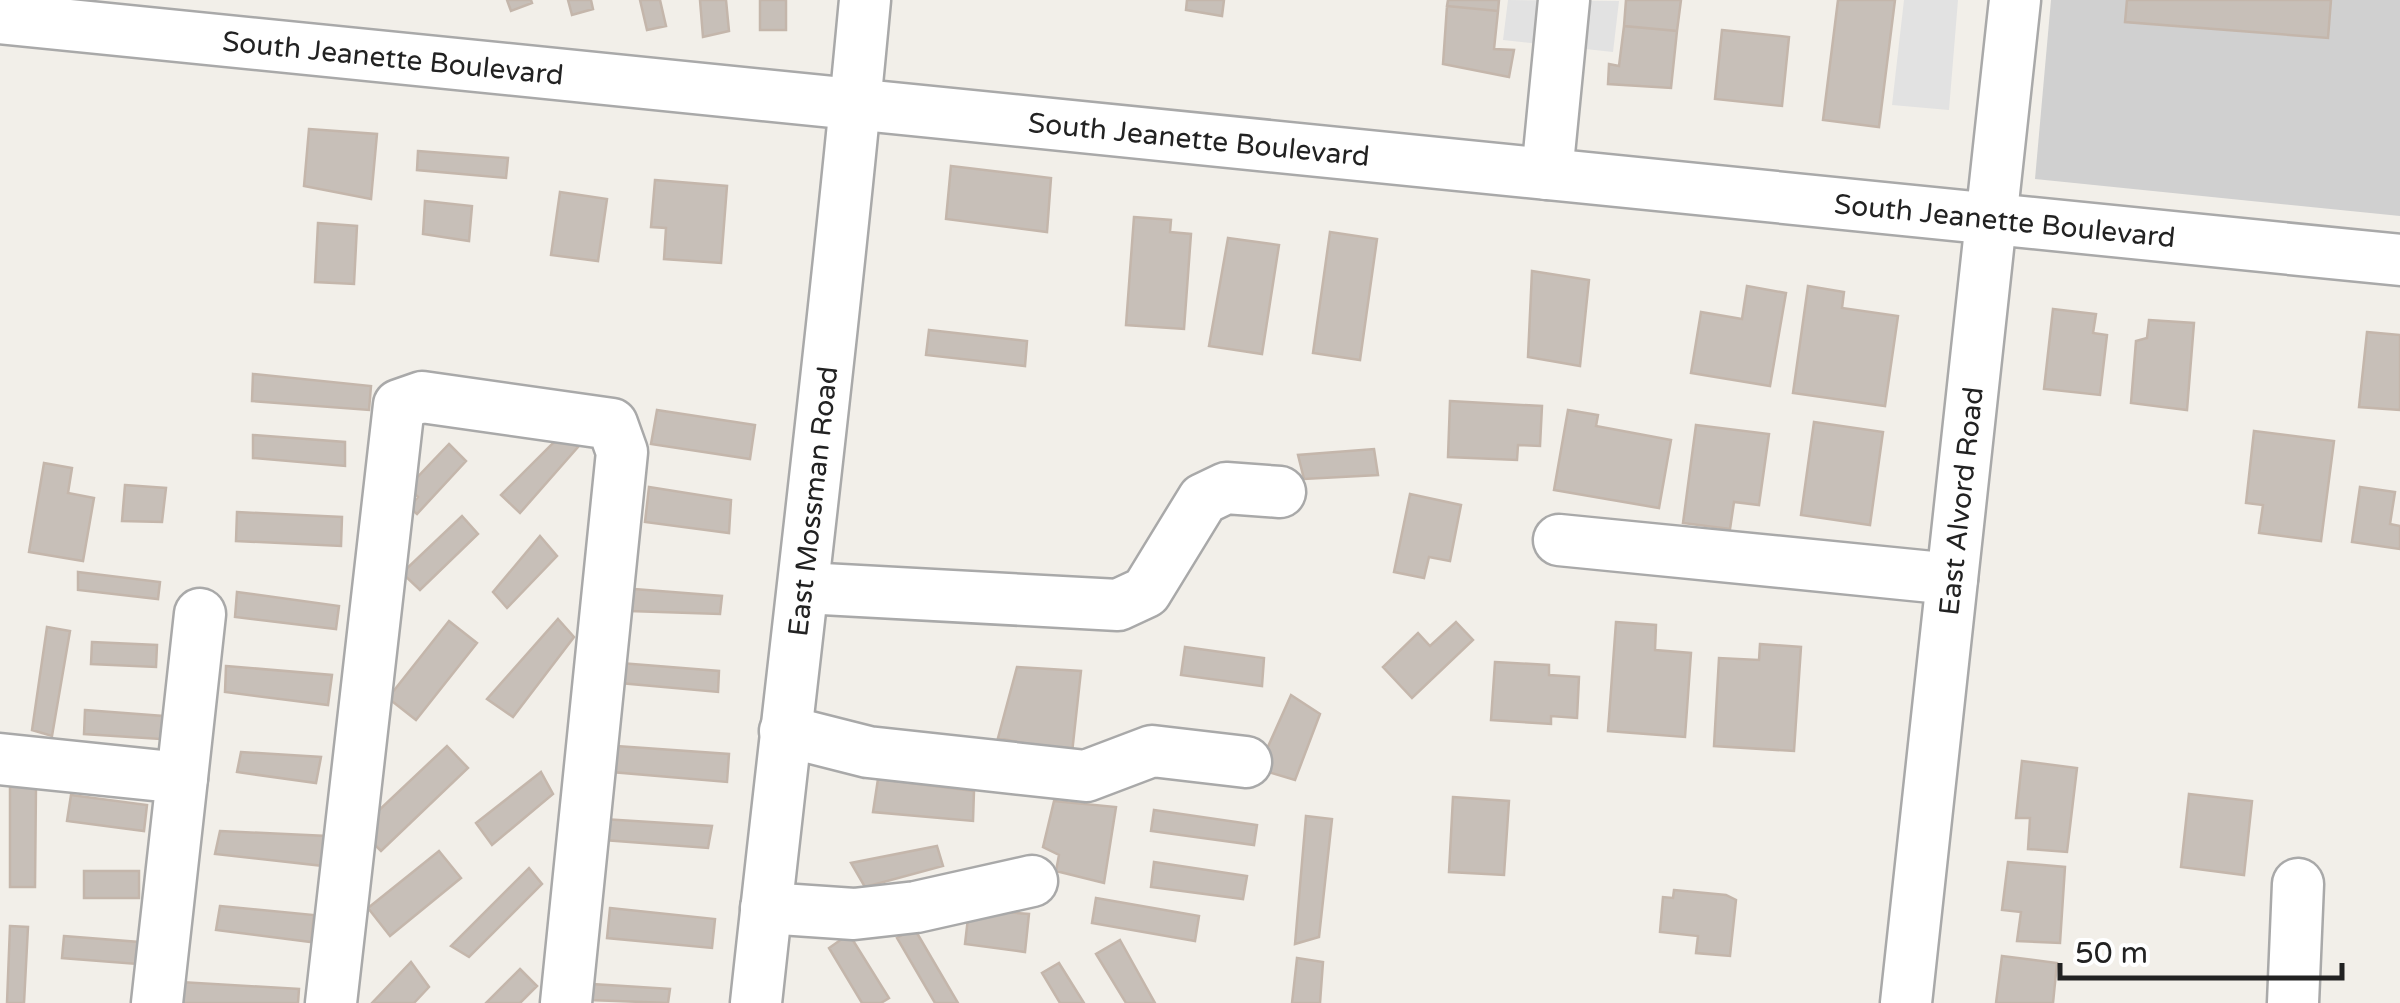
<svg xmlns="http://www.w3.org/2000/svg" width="2400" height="1003" viewBox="0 0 2400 1003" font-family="'Varela Round',sans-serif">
  <rect width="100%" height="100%" fill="#f2efe9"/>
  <!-- religious -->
  <path fill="#d0d0d0" d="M2051,0H2400V216L2035,179Z"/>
  <!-- parking -->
  <path fill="#e2e2e2" d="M1508,0L1619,1L1613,52L1503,40Z
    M1904,0H1958L1949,110L1892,105Z"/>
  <!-- building -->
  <path fill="#c7bfb8" stroke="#c4b6ab" stroke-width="2.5" d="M507,0H531L532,3L511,11Z
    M568,0H591L593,9L572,15Z
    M640,0H660L666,26L647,30Z
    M700,0H726L729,31L703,37Z
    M760,0H786V30H760Z
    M1187,0H1224L1222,16L1186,10Z
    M1448,0H1499L1498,11L1447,6Z
    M1626,0H1681L1677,31L1624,26Z
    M1838,0H1895L1879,127L1823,120Z
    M2127,0H2331L2328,38L2125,22Z
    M1447,6L1498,11L1494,49L1514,50L1509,77L1443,64Z
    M1624,26L1677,31L1671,88L1608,84L1609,64L1619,66Z
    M1722,30L1789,37L1782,106L1715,99Z
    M309,129L377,134L371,199L304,186Z
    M418,151L508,158L506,178L417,170Z
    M951,166L1051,178L1047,232L946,219Z
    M655,180L727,186L721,263L664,259L666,228L651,227Z
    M560,192L607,199L598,261L551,255Z
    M425,201L472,206L469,241L423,234Z
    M1134,217L1171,220L1170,232L1191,234L1184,329L1126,325Z
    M318,223L357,226L354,284L315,282Z
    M1330,232L1377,239L1360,360L1313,353Z
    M1228,238L1279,245L1262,354L1209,346Z
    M1532,271L1589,280L1580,366L1528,357Z
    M1747,286L1786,293L1770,386L1691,373L1701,312L1742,319Z
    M1808,286L1844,292L1842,308L1898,316L1885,406L1793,393Z
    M2053,309L2096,314L2093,333L2107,335L2100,395L2044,389Z
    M2149,320L2194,323L2187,410L2131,403L2136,341L2147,338Z
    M929,330L1027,341L1025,366L926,355Z
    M2367,332L2400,335V410L2359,407Z
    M253,374L371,386L369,410L252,401Z
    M1450,401L1542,406L1540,446L1518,445L1517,460L1448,457Z
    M657,410L755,425L750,459L651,444Z
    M1568,410L1598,415L1596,426L1671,440L1659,508L1554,490Z
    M1814,422L1883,432L1870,525L1801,515Z
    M1696,425L1769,434L1759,505L1734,502L1730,529L1683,523Z
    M565,431L578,447L520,513L501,495Z
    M2254,431L2334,441L2321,541L2259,533L2263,505L2246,503Z
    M253,435L345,442V466L253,458Z
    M449,444L466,461L417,514L409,507L418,497L408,487Z
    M1374,449L1378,475L1304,479L1298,455Z
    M44,463L72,468L68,493L94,498L83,561L29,552Z
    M125,485L166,488L162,522L122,521Z
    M649,487L731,500L729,533L645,522Z
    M2360,487L2395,492L2390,524L2400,526V549L2352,542Z
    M1410,494L1461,505L1450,561L1429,557L1424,578L1394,572Z
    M237,512L342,517L341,546L236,541Z
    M462,516L478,534L420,590L402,573Z
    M540,536L557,556L507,608L493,592Z
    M78,572L160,582L158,599L78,590Z
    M634,589L722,596L720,614L630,611Z
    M237,592L339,606L336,629L235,617Z
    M558,619L574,637L513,717L487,699Z
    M449,621L477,643L416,720L388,698Z
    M1456,622L1473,640L1412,698L1383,667L1418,633L1430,646Z
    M1616,622L1656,625L1655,650L1691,653L1685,737L1608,731Z
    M47,627L70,631L52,736L32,730Z
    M92,642L157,645L156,667L91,664Z
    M1760,644L1801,647L1794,751L1714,746L1719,658L1759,660Z
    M1185,647L1264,658L1262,686L1181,675Z
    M1495,662L1549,665V675L1579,677L1577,718L1551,716V724L1491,720Z
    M620,663L719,671L718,692L620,683Z
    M226,666L332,675L328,705L225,692Z
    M1017,667L1081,671L1072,753L998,738Z
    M1291,695L1320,714L1295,780L1258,769Z
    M85,710L163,716L160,739L84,734Z
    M602,745L729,754L727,782L600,771Z
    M447,746L468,768L381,851L359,829Z
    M241,752L321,757L316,783L237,772Z
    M2022,761L2077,768L2067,852L2028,849L2030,818H2016Z
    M541,772L553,794L492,845L476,823Z
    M878,779L974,791L973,821L873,812Z
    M36,786L35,887H10V787Z
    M2189,794L2252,801L2244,875L2181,867Z
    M71,795L147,805L144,831L67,821Z
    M1453,797L1509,801L1504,875L1449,872Z
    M1054,801L1116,807L1104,883L1056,871L1059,855L1043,847Z
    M1154,810L1257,825L1254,845L1151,831Z
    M1306,816L1332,819L1319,937L1295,944Z
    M603,819L712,826L708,848L604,840Z
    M220,831L327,836L324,866L215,854Z
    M937,846L943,866L865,887L851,863Z
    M439,851L461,878L390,936L368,908Z
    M1154,862L1247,876L1243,899L1151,887Z
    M2008,862L2065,867L2060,943L2017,941L2021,912L2002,910Z
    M529,868L542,884L469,957L451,946Z
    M84,871H139V898H84Z
    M1674,890L1726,895L1736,900L1730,956L1696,953L1698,936L1660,932L1663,897L1673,898Z
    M1096,898L1199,916L1195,941L1092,923Z
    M220,906L314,915L311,942L216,930Z
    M610,908L715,919L712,948L607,938Z
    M969,909L1029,914L1025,952L965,944Z
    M10,926L28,927L24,1003H7Z
    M914,928L958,1003H935L897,938Z
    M849,934L889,998L881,1003H862L829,948Z
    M64,936L139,942L137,964L62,958Z
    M1120,940L1155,1003H1126L1096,954Z
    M2002,956L2057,963L2053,1003H1996Z
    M1297,958L1323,962L1320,1003H1292Z
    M411,962L429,987L414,1003H372Z
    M1059,963L1084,1003H1060L1042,973Z
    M520,969L537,986L520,1003H486Z
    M180,982L299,989L298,1003H179Z
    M592,984L670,989L668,1003L590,1000Z"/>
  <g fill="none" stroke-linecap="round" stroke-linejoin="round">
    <!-- minor casing -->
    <g stroke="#a9a9a9" stroke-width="55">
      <g id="minor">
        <path id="s1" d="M0,18L2400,260"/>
        <path d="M1547,174L1564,0"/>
        <path d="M1559,540L1952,579"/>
        <path d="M804,588L1118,605L1146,592L1203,499L1226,488L1280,492"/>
        <path d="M785,731L868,752L1086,776L1152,751L1246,762"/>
        <path d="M0,759L182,778L157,1003"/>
        <path d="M182,778L200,614"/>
        <path d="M766,908L854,914L916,907L1032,881"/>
        <path d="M331,1003L399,405L422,397L612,424L622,452L566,1003"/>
        <path id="s2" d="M756,1003C792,669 834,335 865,0"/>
        <path id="s3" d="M1906,1003L2015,0"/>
        <path d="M2293,1003L2298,884"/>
      </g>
    </g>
    <!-- minor -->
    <use href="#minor" stroke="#fff" stroke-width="50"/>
  </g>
  <g text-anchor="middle" stroke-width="8" stroke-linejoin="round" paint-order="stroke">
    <!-- street labels -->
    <g font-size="28" fill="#222" stroke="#fff">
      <text dy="10" stroke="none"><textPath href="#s1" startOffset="395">South Jeanette Boulevard</textPath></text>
      <text dy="10" stroke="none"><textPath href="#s1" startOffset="1205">South Jeanette Boulevard</textPath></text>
      <text dy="10" stroke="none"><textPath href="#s1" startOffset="2015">South Jeanette Boulevard</textPath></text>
      <text dy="10" stroke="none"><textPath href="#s2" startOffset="505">East Mossman Road</textPath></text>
      <text dy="10" stroke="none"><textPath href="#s3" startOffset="505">East Alvord Road</textPath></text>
    </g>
  </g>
  <!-- scale -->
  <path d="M2060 963v15h282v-15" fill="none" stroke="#222222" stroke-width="5"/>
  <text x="2075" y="963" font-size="30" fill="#222222" stroke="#ffffff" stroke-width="8" paint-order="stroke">50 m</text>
</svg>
